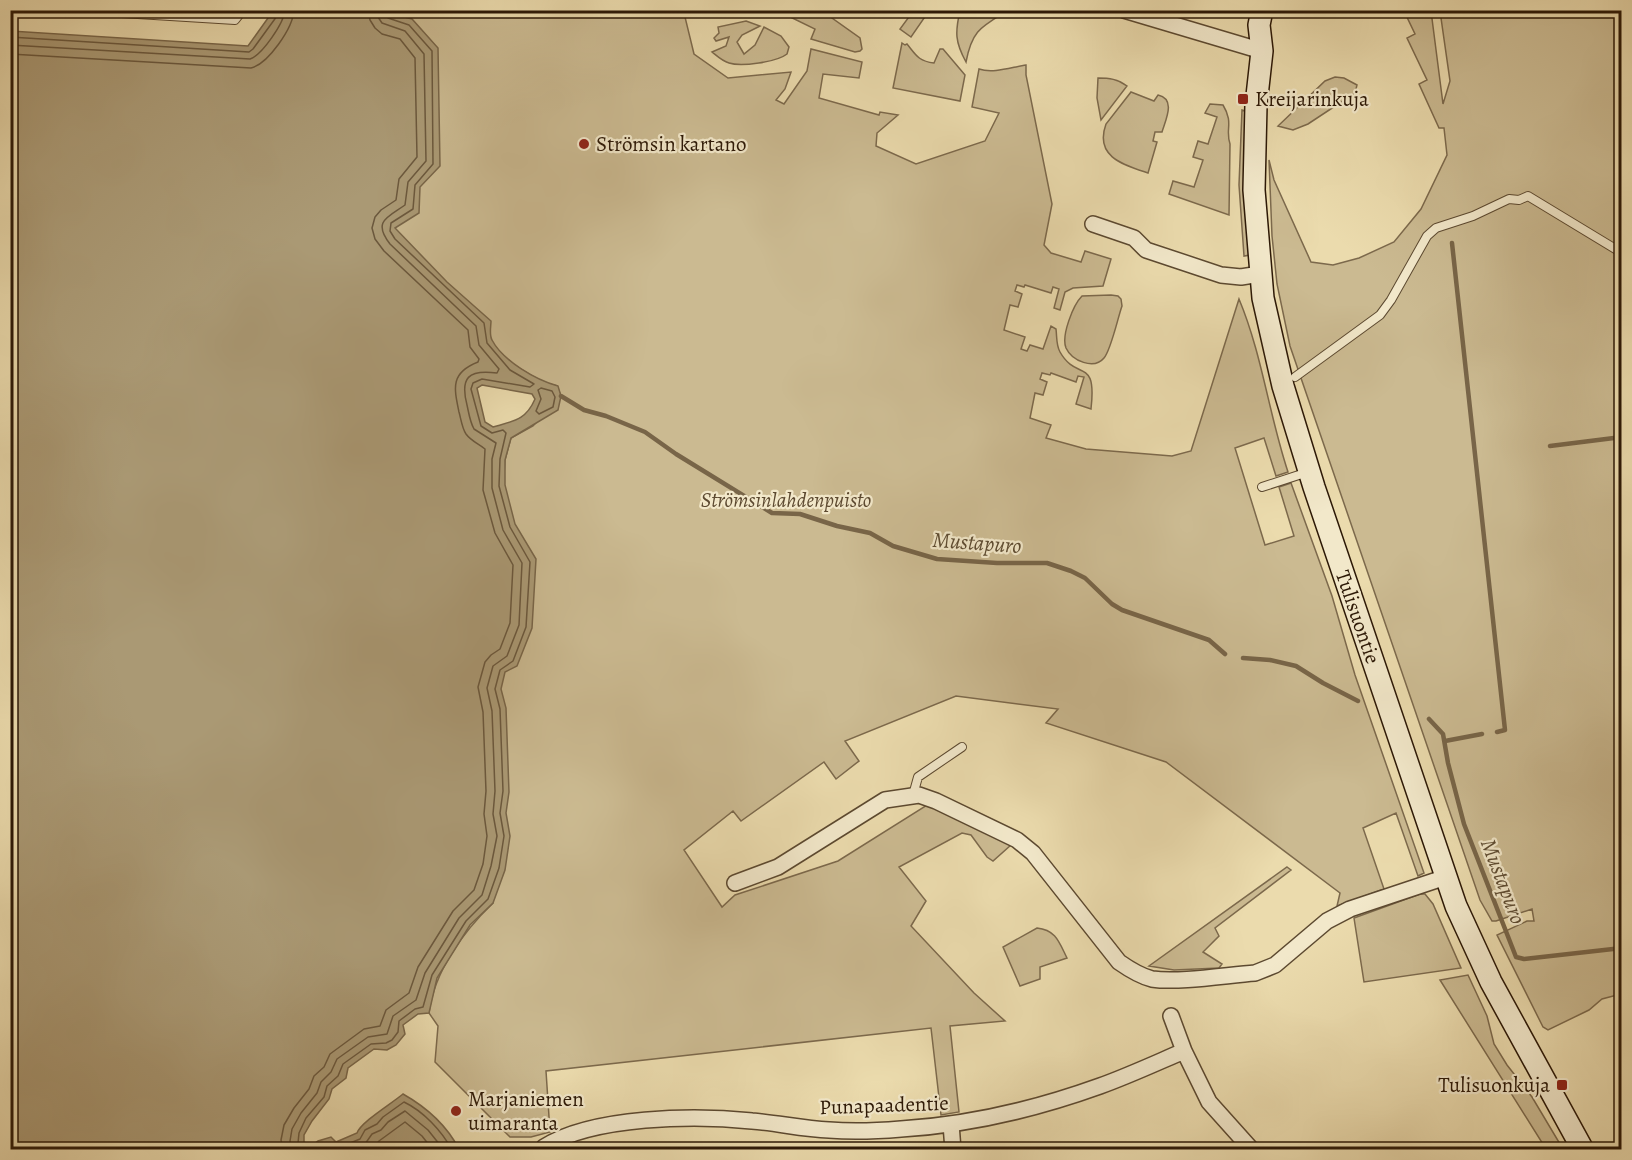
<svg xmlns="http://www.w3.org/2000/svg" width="1632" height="1160" viewBox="0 0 1632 1160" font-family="Alegreya,serif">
  <rect width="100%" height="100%" fill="#ebdbad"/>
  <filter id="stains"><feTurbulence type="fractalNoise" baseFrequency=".00333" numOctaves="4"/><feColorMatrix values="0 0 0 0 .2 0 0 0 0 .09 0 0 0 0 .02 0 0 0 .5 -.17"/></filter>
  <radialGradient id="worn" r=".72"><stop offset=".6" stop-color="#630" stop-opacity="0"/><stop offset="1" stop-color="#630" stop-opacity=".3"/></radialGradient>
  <!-- green -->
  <path fill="#cbba91" stroke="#7c694c" stroke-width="1.5" d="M914,10L929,11L911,37L900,29Z
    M312,11H688L684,13L694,54L728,78L791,72L785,89L776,100L784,104L807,71L811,49L862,62L859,78L823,74L819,98L879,115L880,112L898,115L877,133L876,146L916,164L985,141L999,113L972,107L979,69C993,74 1012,67 1026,65V75L1052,204L1044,245L1051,253L1081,262L1085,251L1111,259L1103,286L1073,288L1065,292L1060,310L1054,308L1059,289L1053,287L1051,293L1025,285L1024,287L1017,285L1015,291L1022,294L1018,307L1010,305L1004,330L1025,337L1021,349L1027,351L1030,345L1043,349L1051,326L1056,329C1057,337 1056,345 1060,352C1077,382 1097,356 1091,409L1076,404L1084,377L1078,376L1076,382L1051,373L1050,375L1042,373L1040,379L1047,382L1043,395L1035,393L1030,418L1051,425L1046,438L1086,449L1172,456L1191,451L1239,299C1262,354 1269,415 1288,472L1276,476L1264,438L1235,448L1265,545L1294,536L1279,487L1291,483L1332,596L1355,675L1424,873L1418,876L1396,813L1363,828L1384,889L1337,906L1340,893L1166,762L1046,723L1058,709L956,696L845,741L859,761L836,779L824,762L741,821L733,811L684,850L722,907L735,895L838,861L927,805L1011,845L993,861L987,857L971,835L962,833L899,867L926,901L911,926L974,993L1005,1021L950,1026L959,1112L941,1115L931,1028L546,1071L550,1132L531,1137H510L435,1062L438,1026L429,1013C434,971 464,931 493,903L477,891L505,460L511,438L533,426L561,396L557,386L542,382L514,365L473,326L394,228Z
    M778,11H822L860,38L862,49L860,51L855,52L811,39L815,29Z
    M960,11H1007C981,27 972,30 966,62C955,42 955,32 960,11Z
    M1404,11H1431L1443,104L1450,81L1440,11H1621V994L1602,999L1589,1010L1548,1030L1543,1027L1497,935L1527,921H1534L1532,909L1496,921H1492L1480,900L1290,346L1277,284L1272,236L1269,160L1274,180L1311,262L1333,265L1359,258L1394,242L1421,209L1447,155L1444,128H1439L1419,84L1427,80L1407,38L1415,34Z
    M746,21L760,26L742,35L737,42L744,54L755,45L764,27L781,36L789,47L787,54C777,62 741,67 729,63C722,61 717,56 712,52L726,46L729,37L716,41L714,38L719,33L718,27Z
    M902,43L905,45L907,44C916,55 918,61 934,63L940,49H943L965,75L960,101L893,88Z
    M1335,77L1344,78L1357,85L1355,93L1308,124L1293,130L1278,126L1325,81Z
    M1098,78C1109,78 1118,79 1127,86L1101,120L1097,98Z
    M1131,92L1154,101L1158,95C1176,99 1166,119 1162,132H1155L1153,141L1157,142L1148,173C1124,165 1094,157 1106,124Z
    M1210,104L1223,105C1234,123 1225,129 1230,144L1229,215L1169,194L1173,181L1194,187L1203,160L1193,157L1198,141L1208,144L1217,117L1205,113Z
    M1242,110L1249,112L1250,255L1244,256L1239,185Z
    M1111,295L1118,296L1121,299L1122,306C1118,317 1111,350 1104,358C1094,370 1072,361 1066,348C1061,336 1073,305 1082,296Z
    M1287,867L1291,870L1215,928L1219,936L1203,952L1222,964L1219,968L1174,970L1149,966Z
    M1420,894H1425L1433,904L1461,968L1364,982L1354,918Z
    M1037,928C1056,930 1059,942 1067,958L1040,967V979L1020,986L1003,947Z
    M1468,975L1487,1016L1494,1044L1507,1065L1532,1097L1563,1149H1546L1440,980Z"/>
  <!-- water -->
  <path fill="#aa9974" stroke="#786548" stroke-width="1.5" fill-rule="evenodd" d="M273,11H382L412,19L438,48L440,166L420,187L419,213L395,228L447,282L491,321C491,326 489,335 492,340C503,361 536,380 558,386L561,396L558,410L511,438L505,460V485L515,524L536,559L532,628L517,666L505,672L501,689L506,708L509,792L506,813L510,836L505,870L493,903L470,925L437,978L429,1013L418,1014L403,1025L405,1034L396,1045L387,1050L374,1049L348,1068L346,1078L332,1089L329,1099L312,1121L304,1135V1142L311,1146L318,1141L331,1137L336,1142L357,1133C361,1122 391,1104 403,1094C426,1107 447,1126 459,1149H11V31L248,46ZM482,385L532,394L535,399C526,420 514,421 493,427L485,422L477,388Z"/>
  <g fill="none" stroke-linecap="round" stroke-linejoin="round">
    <!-- shore -->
    <path stroke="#6b583d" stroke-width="1.5" d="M10,37L249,52L253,49L277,16L278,10
      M10,45L250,59C262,55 284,23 285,10
      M10,54L251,68C268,64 293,28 294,10
      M541,388L552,391L555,397L553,407L539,414L536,411L541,399L538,390Z
      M283,1150L281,1140L284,1125L294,1108L309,1089L314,1076L324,1067L330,1054L364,1029L380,1026L386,1010L409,993L418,967L453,911L474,890L483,864L487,836L484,814L486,791L483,712L478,687L485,662L491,655L500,649L510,623L513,565L495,533L483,490L485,449C479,444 471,441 466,434C462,428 461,419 459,412C454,388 450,373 478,362L479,359L470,347L468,330L384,251L375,239L372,228L375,217L381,210L396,200L399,179L417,157L415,58L400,39L382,34L375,28L370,20L368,10
      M293,1150L290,1141L292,1129L301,1113L317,1093L321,1082L331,1072L337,1059L368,1037L387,1034L393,1016L416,1000L425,973L459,918L482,895L491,866L497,836L493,814L495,791L492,711L487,688L493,666L507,656L519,625L522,563L503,530L492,488V459L496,443L474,429C470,422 469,414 467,405C460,378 468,369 497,373L499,369L479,345L476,326L390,244C372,221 388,217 405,205L408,182L426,161L424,54L405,31L382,23L378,17L377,10
      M303,1150L298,1143L299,1133L306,1118L324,1097L327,1086L338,1076L343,1064L371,1044L386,1043L392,1040L398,1032L399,1021L415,1009L423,1007L432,975L466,921L488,899L499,868L504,836L500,813L503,791L500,709L495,689L500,670L513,661L526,627L530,562L510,527L499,486L500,459L506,433L503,430L492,433L481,426L471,389L473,383L482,379L530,387L534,384L510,370L487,343L484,323L395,239L390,231L391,223L413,209L415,185L433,164L432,51L409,25L388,18L385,10
      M316,1150L328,1144L338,1148L360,1139L365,1130L377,1124L383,1117L404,1102C423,1111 442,1131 452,1150
      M354,1150L365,1144L372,1134L381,1130L388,1122L405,1111L428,1130L444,1150
      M372,1150L379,1141L405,1122L422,1136L433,1150"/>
    <!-- stream -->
    <path stroke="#786548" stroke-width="4.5" d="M1452,243L1505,730L1497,732
      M561,396L584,410L606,416L645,432L676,454L772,513L800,514L837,526L870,533L893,546L937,559L997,563H1047L1071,571L1085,578L1112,604L1122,610L1209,640L1225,654
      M1550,446L1622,437
      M1243,658L1270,660L1296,666L1323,683L1358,701
      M1429,719L1443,734L1448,763L1464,824L1516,957L1524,959L1622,948
      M1445,741L1482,734"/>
    <!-- service casing -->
    <g stroke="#5c4930" stroke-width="10">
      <path id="service" d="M73,10L235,20L243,10
        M1295,377L1380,315L1391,300L1427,236L1436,228L1473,216L1509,199L1519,200L1528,196L1622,253
        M1262,487L1308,472
        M913,795L918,777L962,747"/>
    </g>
    <!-- minor casing -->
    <g stroke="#5c4930" stroke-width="18">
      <path id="minor" d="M1124,10L1262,51
        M1093,224L1134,238L1146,250L1221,275L1241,277L1260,274
        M735,883L778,867L885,800L919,795L936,801L1017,840L1033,853L1119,962C1129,969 1140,976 1152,979C1179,983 1227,975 1255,973L1275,965L1327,921L1350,909L1446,877
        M1171,1016L1184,1051L1209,1102L1252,1150
        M951,1124L953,1150
        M544,1150V1147C593,1116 695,1115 752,1121C778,1123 803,1129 829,1130C853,1132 877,1131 901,1129C969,1125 1036,1109 1100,1086C1128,1076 1156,1063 1184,1051"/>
    </g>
    <!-- secondary casing -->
    <g stroke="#2c1806" stroke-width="24">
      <path id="secondary" d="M1262,10L1259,25L1262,51L1256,105L1254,190L1263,298L1283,386L1314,487L1456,906L1491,982L1583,1150"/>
    </g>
    <!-- service -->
    <use href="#service" stroke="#f2e8ca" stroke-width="8"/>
    <!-- minor -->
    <use href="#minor" stroke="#f2e8ca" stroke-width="15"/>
    <!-- secondary -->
    <use href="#secondary" stroke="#f2e8ca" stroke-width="21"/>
  </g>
  <!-- markers -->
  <g fill="#8f2418" stroke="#f2e8ca" stroke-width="2">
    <rect x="1237" y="93" width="12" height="12" rx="3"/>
    <circle cx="584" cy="144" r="6"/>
    <rect x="1556" y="1079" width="12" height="12" rx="3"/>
    <circle cx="456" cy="1111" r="6"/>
  </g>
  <g text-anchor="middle" stroke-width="4.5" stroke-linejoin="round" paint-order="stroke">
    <!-- poi labels -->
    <g font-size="21" fill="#2c1806" stroke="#f2e8ca" text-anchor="start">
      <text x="1255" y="106">Kreijarinkuja</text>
      <text x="596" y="151">Strömsin kartano</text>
      <text x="1550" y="1092" text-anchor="end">Tulisuonkuja</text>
      <text x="468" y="1106">Marjaniemen<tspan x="468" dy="24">uimaranta</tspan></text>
    </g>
    <!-- park labels -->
    <g font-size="21" font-style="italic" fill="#5c4930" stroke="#f2e8ca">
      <text x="786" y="507">Strömsinlahdenpuisto</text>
    </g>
    <!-- street labels -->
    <g font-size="21" fill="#2c1806" stroke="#f2e8ca">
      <text transform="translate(1358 617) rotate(71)" y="7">Tulisuontie</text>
      <text transform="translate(884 1105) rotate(-2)" y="7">Punapaadentie</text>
    </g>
    <!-- water labels -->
    <g font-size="22" font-style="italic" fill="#5e4c32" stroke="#f2e8ca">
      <text transform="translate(977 542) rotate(4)" y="8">Mustapuro</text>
      <text transform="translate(1504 881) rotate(69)" y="8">Mustapuro</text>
    </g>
  </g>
  <!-- margin -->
  <rect width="1632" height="1160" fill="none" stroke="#ebdbad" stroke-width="36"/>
  <rect x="12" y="12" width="1608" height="1136" fill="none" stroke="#2c1806" stroke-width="3"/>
  <rect x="18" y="18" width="1596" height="1124" fill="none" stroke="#2c1806" stroke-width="1.5"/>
  <rect width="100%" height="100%" filter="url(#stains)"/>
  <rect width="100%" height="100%" fill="url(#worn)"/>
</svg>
